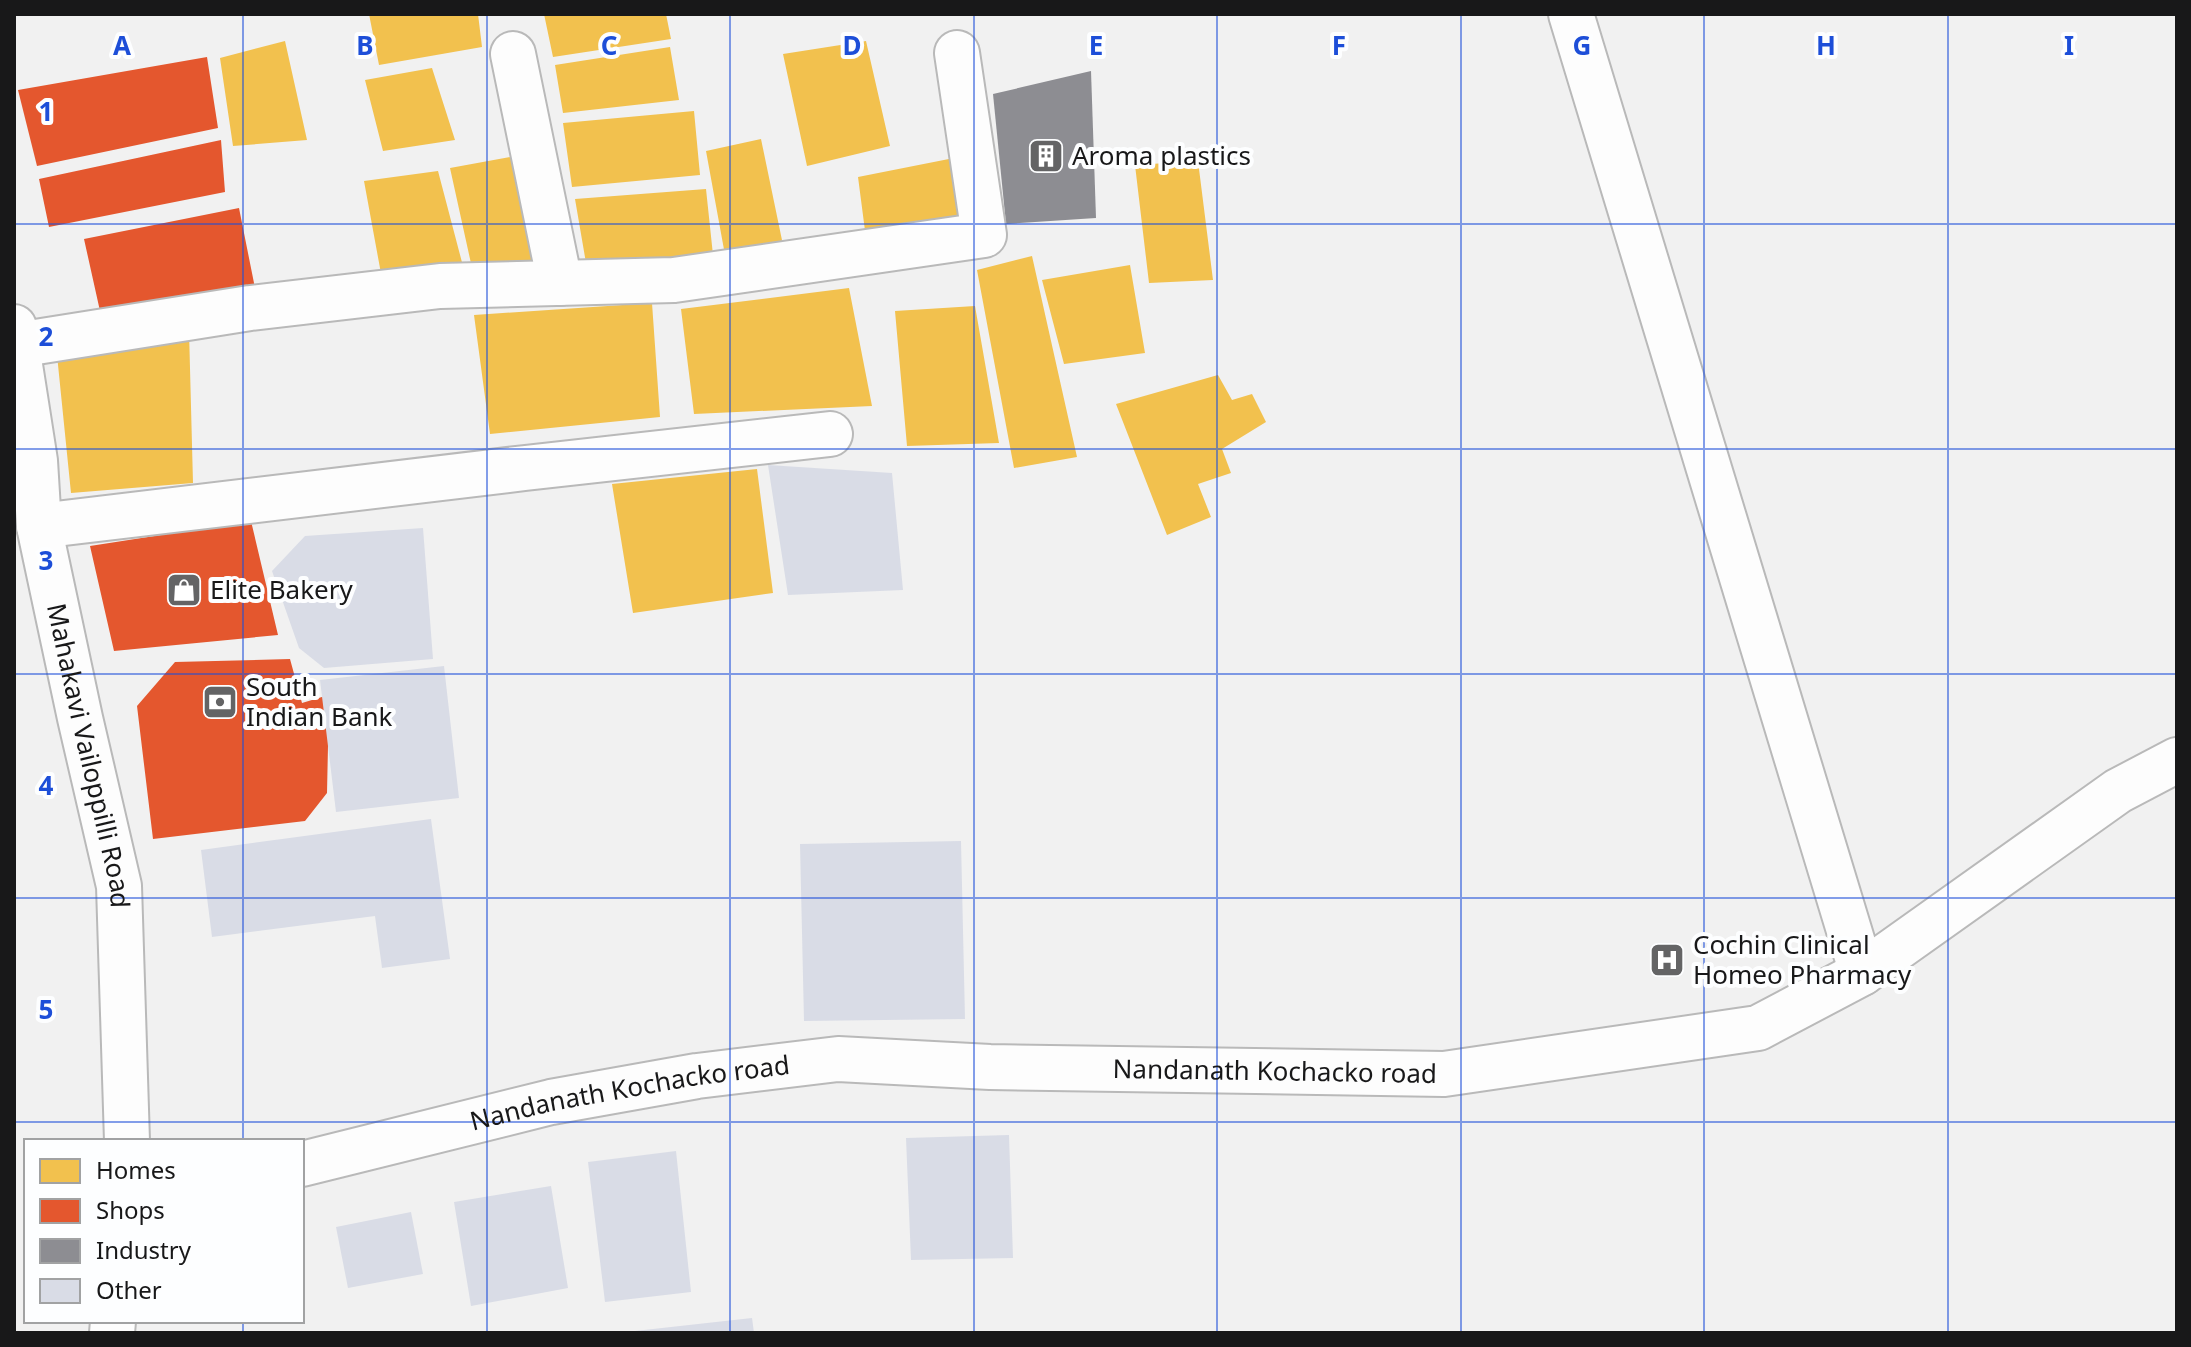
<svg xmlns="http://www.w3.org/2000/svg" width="2191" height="1347" viewBox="0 0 2191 1347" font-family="'Noto Sans',sans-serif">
  <rect width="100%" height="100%" fill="#f1f1f1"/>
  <!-- homes -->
  <path fill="#f2c14e" d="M369,14H478L482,47L379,65Z
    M544,14H666L671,39L553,57Z
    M285,41L307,140L233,146L220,58Z
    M866,41L890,146L807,166L783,54Z
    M670,47L679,100L563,113L555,65Z
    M432,68L455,140L383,151L365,80Z
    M694,111L700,175L572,187L563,123Z
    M761,139L783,245L725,255L706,151Z
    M516,156L541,263L472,268L450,168Z
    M964,156L976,231L867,246L858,177Z
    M1198,161L1213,280L1149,283L1135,165Z
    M438,171L464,270L382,279L364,181Z
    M706,189L713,255L586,263L575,199Z
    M1032,256L1077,457L1014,468L977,270Z
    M1130,265L1145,353L1064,364L1042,280Z
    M849,288L872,406L694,414L681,309Z
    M652,303L660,417L490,434L474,315Z
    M975,306L999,443L907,446L895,311Z
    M189,330L193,483L71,493L57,355Z
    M1218,375L1232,400L1252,394L1266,422L1222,449L1231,473L1198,484L1211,517L1167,535L1116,404Z
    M757,469L773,593L633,613L612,484Z"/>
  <!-- shops -->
  <path fill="#e4572e" d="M207,57L218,128L37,166L18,90Z
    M221,140L225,192L49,227L39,179Z
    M239,208L256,293L102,320L84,239Z
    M251,521L278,635L114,651L90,546Z
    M290,659L302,703L335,693L348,740L328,746L327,793L305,821L153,839L137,706L175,662Z"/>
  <!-- industry -->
  <path fill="#8d8d92" d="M1091,71L1096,218L1006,224L993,94Z"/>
  <!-- building -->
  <path fill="#d9dce6" d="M768,465L892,473L903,590L788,595Z
    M423,528L433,659L324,668L299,648L272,571L305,536Z
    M444,666L459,798L336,812L320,680Z
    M431,819L450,959L382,968L375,916L212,937L201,850Z
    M961,841L965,1019L804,1021L800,844Z
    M1009,1135L1013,1258L911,1260L906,1138Z
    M676,1151L691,1292L605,1302L588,1162Z
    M551,1186L568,1288L471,1306L454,1202Z
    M411,1212L423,1274L348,1288L336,1227Z
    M752,1318L754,1333H635V1331Z"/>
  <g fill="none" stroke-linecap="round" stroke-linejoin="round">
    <!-- minor casing -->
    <g stroke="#b9b9b9" stroke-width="48">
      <g id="minor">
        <path d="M1571,14L1862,973"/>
        <path d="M513,54L560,283"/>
        <path d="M17,345L250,308L440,286L674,280L984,235L957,53"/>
        <path d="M39,526L525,468L830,434"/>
        <path id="s1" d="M302,1164L551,1102L697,1076L838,1059L990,1067L1444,1074L1758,1028L1862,973L2118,791L2177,760"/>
      </g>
    </g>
    <!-- secondary casing -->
    <g stroke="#b9b9b9" stroke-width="48">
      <g id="secondary">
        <path id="s2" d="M14,327L35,461L39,526L80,718L119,886L127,1141"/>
        <path d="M112,1333L113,1321"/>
      </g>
    </g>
    <!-- minor -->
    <use href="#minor" stroke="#fdfdfd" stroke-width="44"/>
    <!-- secondary -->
    <use href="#secondary" stroke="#fdfdfd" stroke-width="44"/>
  </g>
  <!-- grid -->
  <path fill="none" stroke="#1d4ed8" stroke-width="2" stroke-opacity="0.55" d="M243,14V1141M487,14V1333M730,14V1333M974,14V1333M1217,14V1333M1461,14V1333M1704,14V1333M1948,14V1333M14,224H2177M14,449H2177M14,674H2177M14,898H2177M14,1122H2177M243,1321V1333"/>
  <!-- icons -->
  <defs>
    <g id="building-square" transform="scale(1.8)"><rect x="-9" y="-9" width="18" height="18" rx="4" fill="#646465" stroke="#fdfeff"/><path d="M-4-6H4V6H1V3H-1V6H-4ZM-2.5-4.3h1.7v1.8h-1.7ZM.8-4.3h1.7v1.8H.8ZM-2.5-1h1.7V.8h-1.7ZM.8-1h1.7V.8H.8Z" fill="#fff"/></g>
    <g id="shop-square" transform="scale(1.8)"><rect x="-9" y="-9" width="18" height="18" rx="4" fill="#646465" stroke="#fdfeff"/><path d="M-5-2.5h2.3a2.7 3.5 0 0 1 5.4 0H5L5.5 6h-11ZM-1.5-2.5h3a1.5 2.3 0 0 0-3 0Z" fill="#fff"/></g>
    <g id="bank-square" transform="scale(1.8)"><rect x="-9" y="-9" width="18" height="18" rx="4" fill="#646465" stroke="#fdfeff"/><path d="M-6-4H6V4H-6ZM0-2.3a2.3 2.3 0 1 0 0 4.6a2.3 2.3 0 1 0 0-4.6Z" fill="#fff"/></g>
    <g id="hospital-square" transform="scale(1.8)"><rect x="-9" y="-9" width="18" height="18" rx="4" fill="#646465" stroke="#fdfeff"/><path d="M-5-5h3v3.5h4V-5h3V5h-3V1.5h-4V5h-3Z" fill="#fff"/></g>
  </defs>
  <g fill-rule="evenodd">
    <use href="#building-square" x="1046" y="156"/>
    <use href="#shop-square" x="184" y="590"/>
    <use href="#bank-square" x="220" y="702"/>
    <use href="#hospital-square" x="1667" y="960"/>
  </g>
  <g text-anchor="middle" stroke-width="8" stroke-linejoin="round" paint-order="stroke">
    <!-- poi labels -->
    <g font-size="26" fill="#181819" stroke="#fdfeff" text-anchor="start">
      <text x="1072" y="165">Aroma plastics</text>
      <text x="210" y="599">Elite Bakery</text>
      <text x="246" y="696">South<tspan x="246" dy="30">Indian Bank</tspan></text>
      <text x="1693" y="954">Cochin Clinical<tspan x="1693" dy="30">Homeo Pharmacy</tspan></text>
    </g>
    <!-- street labels -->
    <g font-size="26" fill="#181819" stroke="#fdfeff">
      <text dy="9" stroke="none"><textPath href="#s2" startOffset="436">Mahakavi Vailoppilli Road</textPath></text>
      <text dy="9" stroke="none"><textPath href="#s1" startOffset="984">Nandanath Kochacko road</textPath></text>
      <text dy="9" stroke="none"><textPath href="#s1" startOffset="336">Nandanath Kochacko road</textPath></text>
    </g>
  </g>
  <g font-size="26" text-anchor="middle" font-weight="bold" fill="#1d4ed8" stroke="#fdfeff" stroke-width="8" stroke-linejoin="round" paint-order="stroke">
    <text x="122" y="55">A</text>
    <text x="365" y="55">B</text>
    <text x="609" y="55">C</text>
    <text x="852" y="55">D</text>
    <text x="1096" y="55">E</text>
    <text x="1339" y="55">F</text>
    <text x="1582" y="55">G</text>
    <text x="1826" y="55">H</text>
    <text x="2069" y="55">I</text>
    <text x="46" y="121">1</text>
    <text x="46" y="346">2</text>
    <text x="46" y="570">3</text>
    <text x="46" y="795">4</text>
    <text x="46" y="1019">5</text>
  </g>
  <!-- border -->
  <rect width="2191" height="1347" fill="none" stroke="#181819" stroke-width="32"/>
  <!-- legend -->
  <rect x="24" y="1139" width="280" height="184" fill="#fdfeff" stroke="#a1a2a3" stroke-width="2"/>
  <rect x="40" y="1159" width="40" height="24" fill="#f2c14e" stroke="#a1a2a3" stroke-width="2"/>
  <text x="96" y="1179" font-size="24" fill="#181819">Homes</text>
  <rect x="40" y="1199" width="40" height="24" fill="#e4572e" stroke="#a1a2a3" stroke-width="2"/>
  <text x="96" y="1219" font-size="24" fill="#181819">Shops</text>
  <rect x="40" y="1239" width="40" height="24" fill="#8d8d92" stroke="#a1a2a3" stroke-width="2"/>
  <text x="96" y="1259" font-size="24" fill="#181819">Industry</text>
  <rect x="40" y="1279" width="40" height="24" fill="#d9dce6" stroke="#a1a2a3" stroke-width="2"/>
  <text x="96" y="1299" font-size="24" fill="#181819">Other</text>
</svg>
